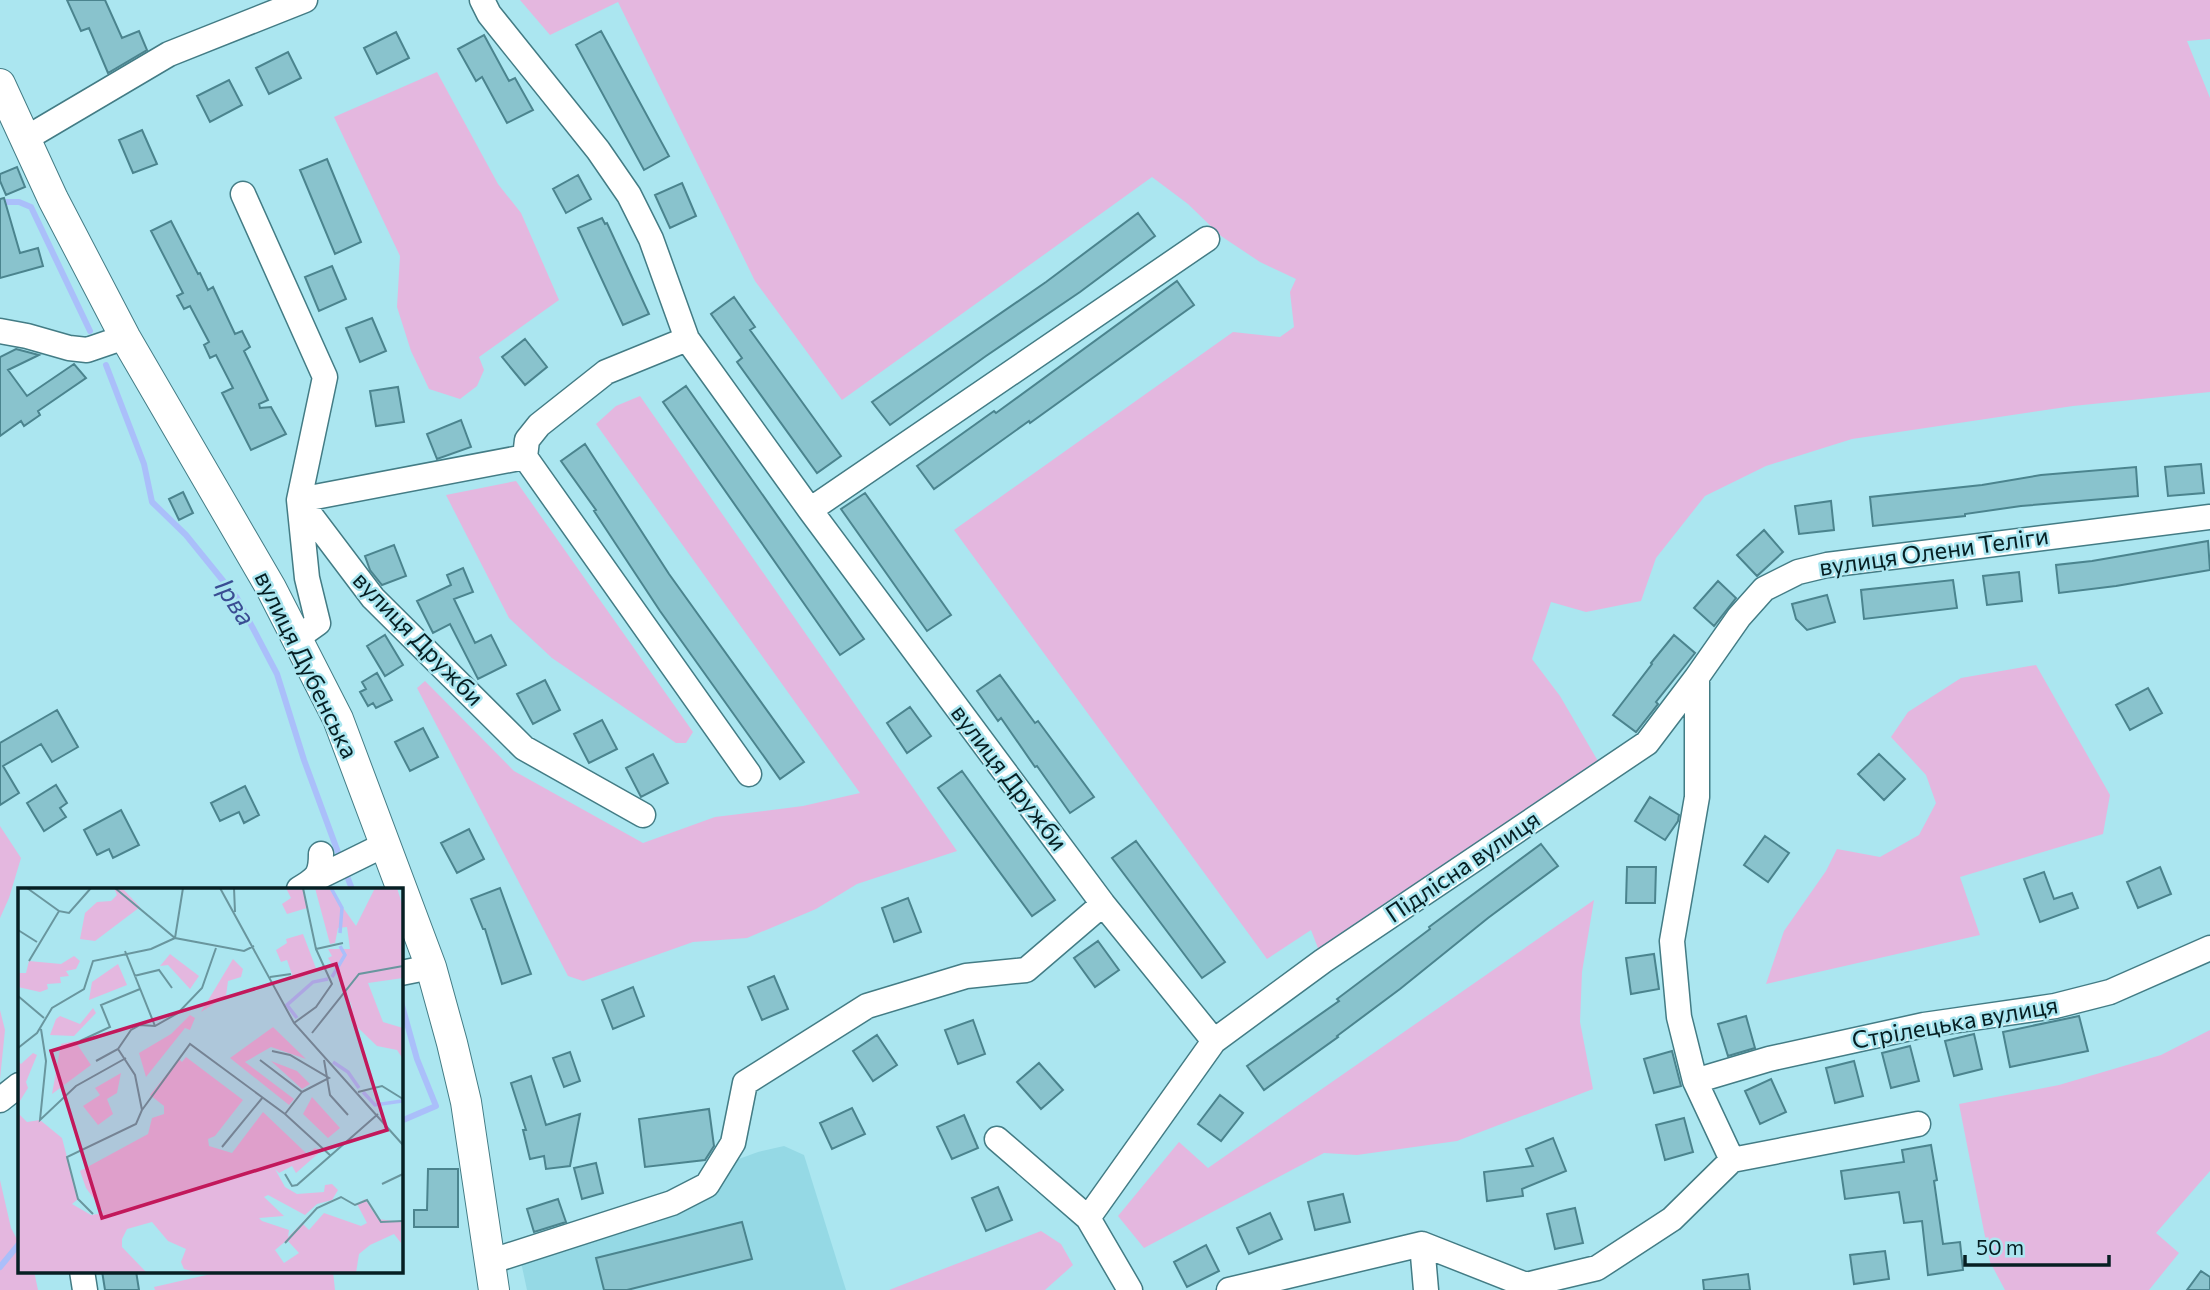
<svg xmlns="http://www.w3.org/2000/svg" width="2210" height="1290" viewBox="0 0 2210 1290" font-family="Commissioner,sans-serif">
  <rect width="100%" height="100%" fill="#abe6f0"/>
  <!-- built -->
  <path fill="#95d9e5" d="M784,1146L804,1155L846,1290H527L521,1262L736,1160L758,1152Z"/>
  <!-- green -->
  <path fill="#e4b7df" d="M520,0H2210V39L2187,41L2210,98V392L2073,406L1852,439L1766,466L1705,496L1656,558L1641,601L1586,612L1551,602L1532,659L1560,696L1602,768L1323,961L1311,930L1267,959L954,530L1233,332L1280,337L1294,327L1290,292L1296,279L1260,262L1221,236L1188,204L1152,177L842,400L755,281L618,2L550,35Z
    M437,72L498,184L521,213L559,300L479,357L484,370L477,386L460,399L429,389L411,351L397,307L400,256L334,117Z
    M640,396L957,851L857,884L816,909L747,938L693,942L583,981L568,976L417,688L425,681L514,771L643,843L715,817L803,806L860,793L596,424L616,406Z
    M516,481L693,732L686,743H676L552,658L509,618L446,495Z
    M2036,665L2110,795L2103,834L1960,877L1980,935L1766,984L1784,931L1826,871L1837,849L1880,857L1919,835L1936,803L1926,775L1891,737L1908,712L1961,678Z
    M0,826L21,858L9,898L0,918Z
    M1594,900L1582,972L1580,1022L1593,1089L1457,1141L1357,1155L1324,1153L1144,1248L1118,1216L1179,1142L1208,1168Z
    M0,1010L5,1030L0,1079Z
    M2210,1030V1171L2156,1233L2179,1253L2149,1290H2005L1990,1262L1959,1104L2059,1085L2161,1055Z
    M0,1180L11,1228L19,1243V1271H34L38,1290H0Z
    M1041,1231L1061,1244L1073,1265L1045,1290H889Z
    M224,1271H333L335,1290H155L154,1287Z"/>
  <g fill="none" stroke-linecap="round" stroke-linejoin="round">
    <!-- stream -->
    <path stroke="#aabffa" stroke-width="6" d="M0,202H19L31,207L90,331
      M106,365L144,464L152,502L186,535L237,598L277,674L304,760L339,855
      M345,871L352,889
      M401,1002L417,1059L436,1106L401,1121
      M0,1267L19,1244"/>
  </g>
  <!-- building -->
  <path fill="#89c3cd" stroke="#4b848e" stroke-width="2" d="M67,0H105L122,38L139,31L147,50L108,73L89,28L81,31Z
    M601,31L669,156L644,170L576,45Z
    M396,32L409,58L377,74L364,48Z
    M484,35L509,81L515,78L533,110L507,123L482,77L476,81L458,49Z
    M288,52L301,78L269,94L256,68Z
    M229,80L242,105L210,122L197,96Z
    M142,130L157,164L133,173L119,140Z
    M327,159L361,242L335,254L300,170Z
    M17,167L25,187L6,195L0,181V174Z
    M578,175L591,199L566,213L553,189Z
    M682,183L696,216L670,228L655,195Z
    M4,198L20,253L38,248L43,266L0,278V199Z
    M1138,213L1155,236L1080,292L986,356L890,425L872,402L1046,282Z
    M602,218L605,224L607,223L649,314L623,325L578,228Z
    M171,221L198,274L200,273L208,290L213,287L235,334L242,331L250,347L244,351L268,400L259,404L260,408L271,407L286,434L251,450L222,393L233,388L216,355L210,358L204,345L209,342L190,306L184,309L177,296L183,293L151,231Z
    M332,266L346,299L319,311L305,277Z
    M1177,281L1194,305L1030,423L1029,421L934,489L917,466L994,411L996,413Z
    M734,297L755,327L750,330L841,456L817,473L737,362L742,358L711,314Z
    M372,318L386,351L360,362L346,328Z
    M525,339L547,367L525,385L502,357Z
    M16,349L39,355L8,370L27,396L74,364L86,378L38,411L40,415L24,426L21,421L0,436V357Z
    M686,386L864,639L840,655L663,402Z
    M398,387L404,422L376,426L370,391Z
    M461,420L471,447L437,459L427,434Z
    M585,444L669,574L804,762L780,779L660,611L594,511L596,510L561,461Z
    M2201,464L2204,493L2168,496L2165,467Z
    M2136,467L2138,496L2021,506L1965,514V516L1873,526L1870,497L1982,485L2041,475Z
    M183,492L193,513L179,520L169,499Z
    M865,493L951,615L927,631L841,509Z
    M1831,501L1834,530L1799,534L1795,506Z
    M1764,530L1783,552L1757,576L1737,555Z
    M2208,541L2210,570L2116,586L2059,593L2056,565L2092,561Z
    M394,545L406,576L382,585L370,570L365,556Z
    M463,568L473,592L454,599L475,643L491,635L506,665L478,679L450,624L433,633L417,601L451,585L447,575Z
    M2019,572L2022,601L1987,605L1983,576Z
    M1953,580L1957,608L1864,619L1861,590Z
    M1718,581L1736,598L1714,626L1694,608Z
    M1827,595L1835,622L1807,630L1796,619L1792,604Z
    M385,635L403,665L385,676L367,646Z
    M1674,635L1695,653L1656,702L1658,704L1636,732L1613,715L1652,664L1651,663Z
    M377,673L392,700L376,708L373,703L368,706L360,692L366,689L362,682Z
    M1000,675L1035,723L1038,721L1094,797L1070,813L1037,766L1035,767L1001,718L998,721L977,691Z
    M545,680L560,710L533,724L517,694Z
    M2148,688L2162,713L2130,730L2116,705Z
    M910,707L931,736L907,753L887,723Z
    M57,710L78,747L52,762L41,744L3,766L19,793L0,805V743Z
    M602,720L617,749L589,763L574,734Z
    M423,728L438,757L410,771L395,742Z
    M653,754L668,783L641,797L626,768Z
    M1879,754L1905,779L1884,800L1858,774Z
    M962,771L1055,900L1032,916L938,788Z
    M56,785L67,803L60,808L66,817L44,831L27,803Z
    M245,786L259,815L244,823L239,812L220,821L211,803Z
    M1650,797L1679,815L1678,821L1665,840L1635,821Z
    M121,810L139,845L113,858L109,849L97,855L84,830Z
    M469,829L484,859L457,873L441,843Z
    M1765,836L1789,853L1768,882L1744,865Z
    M1136,841L1225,962L1202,978L1112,858Z
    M1541,844L1558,866L1488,918L1400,989L1337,1036L1338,1037L1264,1090L1247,1066L1339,1001L1337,999L1430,929L1429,927Z
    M1627,867H1656L1655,903H1626Z
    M2160,867L2171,894L2138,908L2127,882Z
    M2044,872L2054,899L2072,893L2078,908L2040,922L2024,879Z
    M500,888L531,974L502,984L485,929H483L471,899Z
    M908,898L921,932L894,942L882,908Z
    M1098,941L1119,970L1095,987L1074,958Z
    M1654,954L1659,989L1631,994L1626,958Z
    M774,976L788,1009L762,1020L748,987Z
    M633,987L644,1016L613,1029L602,1000Z
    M1746,1016L1755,1048L1728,1056L1718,1024Z
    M2079,1016L2088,1051L2010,1067L2003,1032Z
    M973,1020L985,1054L958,1064L945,1030Z
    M1974,1034L1982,1069L1954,1076L1945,1041Z
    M877,1035L897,1065L873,1081L853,1051Z
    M1910,1046L1919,1081L1891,1088L1882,1053Z
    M1672,1051L1681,1086L1654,1093L1644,1059Z
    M570,1052L580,1081L564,1087L553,1058Z
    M1854,1061L1863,1096L1835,1103L1826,1068Z
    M1039,1063L1063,1090L1041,1109L1017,1082Z
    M531,1076L546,1125L580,1114L570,1166L546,1169L544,1156L530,1159L523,1130H526L511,1083Z
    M1771,1079L1786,1112L1760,1124L1745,1091Z
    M1220,1095L1243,1113L1221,1141L1198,1124Z
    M852,1108L865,1134L832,1149L820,1123Z
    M709,1109L714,1146L705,1160L645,1167L639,1119Z
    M964,1115L978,1148L952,1159L937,1127Z
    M1684,1118L1693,1152L1665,1160L1656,1125Z
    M1553,1138L1566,1171L1522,1189L1523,1196L1487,1201L1484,1172L1533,1166L1526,1149Z
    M1931,1145L1937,1180L1934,1181L1943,1244L1960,1242L1963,1270L1928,1275L1922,1221L1904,1223L1899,1192L1845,1199L1841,1171L1904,1162L1902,1150Z
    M596,1163L603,1193L582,1199L574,1168Z
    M428,1169H458V1227H414V1210H427Z
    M998,1187L1012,1220L986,1231L972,1198Z
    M1343,1194L1350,1222L1315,1230L1308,1202Z
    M558,1199L566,1222L534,1232L527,1209Z
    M1575,1208L1583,1243L1555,1249L1547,1214Z
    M1270,1213L1282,1239L1249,1254L1237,1228Z
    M742,1222L752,1259L627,1290H604L596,1258Z
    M1206,1245L1219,1271L1187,1287L1174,1262Z
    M1885,1251L1889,1279L1854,1284L1850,1255Z
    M102,1271H136L139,1290H105Z
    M2201,1271L2210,1277V1290H2187Z
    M1748,1274L1750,1290H1704L1703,1280Z"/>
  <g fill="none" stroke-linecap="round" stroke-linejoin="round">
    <!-- minor casing -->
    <g stroke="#437c85" stroke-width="27">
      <path id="minor" d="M482,0L489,14L598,150L629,195L651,239L687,339L810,510L1103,904L1214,1041
        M25,139L169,54L305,0
        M243,194L325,377L299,500L307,578L318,623L297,638
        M0,331L27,336L69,348L87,350L125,337
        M687,339L606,372L539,425L527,440L525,457L749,774
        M525,457L299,500L373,598L524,748L643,815
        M810,510L1207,239
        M315,879L386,844
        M299,889C317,878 321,875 321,854
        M401,973L431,967
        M1695,1081L1769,1059L1924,1025L2055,1006L2110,992L2210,948
        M0,1100L19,1085
        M997,1139L1088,1218L1130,1290
        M1732,1160L1695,1081L1679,1017L1672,941L1697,797V677L1739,617L1764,589L1798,572L1827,565L2210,517
        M1088,1218L1214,1041L1323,961L1647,743L1697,677
        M1422,1244L1426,1290
        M489,1262L672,1203L707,1185L733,1143L745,1083L867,1006L966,976L1026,970L1103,904
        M82,1271L85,1290
        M1229,1290L1422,1244L1526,1285L1597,1268L1672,1219L1732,1160L1918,1124"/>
    </g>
    <!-- major casing -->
    <g stroke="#437c85" stroke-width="32">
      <path id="major" d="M0,84L53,199L125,337L271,588L338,719L431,967L452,1043L466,1102L494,1290"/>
    </g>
    <!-- minor -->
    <use href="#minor" stroke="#fff" stroke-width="24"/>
    <!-- major -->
    <use href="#major" stroke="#fff" stroke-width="30"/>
  </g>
  <g text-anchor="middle" stroke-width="5" stroke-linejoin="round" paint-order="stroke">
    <!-- street labels -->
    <g font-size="24" fill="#061f23" stroke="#abe6f0">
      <text transform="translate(1934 552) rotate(-8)" y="8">вулиця Олени Теліги</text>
      <text transform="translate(418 639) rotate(46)" y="8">вулиця Дружби</text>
      <text transform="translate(306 665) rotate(64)" y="8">вулиця Дубенська</text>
      <text transform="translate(1009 778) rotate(53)" y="8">вулиця Дружби</text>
      <text transform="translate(1463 867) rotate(-34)" y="8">Підлісна вулиця</text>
      <text transform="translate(1955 1023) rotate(-10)" y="8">Стрілецька вулиця</text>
    </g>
    <!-- water labels -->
    <g font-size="26" font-style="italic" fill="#3a4d93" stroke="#abe6f0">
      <text transform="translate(235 602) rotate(57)" y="9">Ірва</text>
    </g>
  </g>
  <!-- overview -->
  <g transform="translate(18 888)">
    <rect width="385" height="385" fill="#abe6f0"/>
    <path d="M96,0H104L122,19L77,53L62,51L67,25L79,14L93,13L99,7ZM268,0H285L289,20L269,26L264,16L273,10ZM297,0H311L338,38L357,0H379L385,19V90L350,95L365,134L385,140V171L379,162L359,158L333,133L334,119L325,94L310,70L314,68L310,61H332L329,39L320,40L317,55L312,56ZM285,46L299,83L276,92L269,72L263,74L258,62L269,55L268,51ZM152,66L181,88L172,101L150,77L142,78ZM56,68L62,73L58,81L48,83L51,88L42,89L43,95L29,96L30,101L22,104L0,99V85H8L11,73L43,76ZM215,71L225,81L223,89L210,93L208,108L183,124ZM100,76L109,97L71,112L74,94ZM75,120L78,125L56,148L32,147L38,131L42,128L62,136ZM172,127L177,130L172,142L167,140L128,189L121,165L153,146ZM255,139L288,171L253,159L227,174L276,211L271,217L212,170ZM57,153L73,177L34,206L43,156ZM15,165L19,167L8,194L10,200L0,216V173L3,176ZM168,169L225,212L197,248L190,251L191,258L214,265L245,224L289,266L297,260L303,263L278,285L274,278L261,285L257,281L267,299L279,306L306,304L307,297L314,296L320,302L314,312L299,316L287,327L250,307L246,309L266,328L241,330L244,333L271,342L270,349L284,335L291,342L306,325L343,338L349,335L339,316L347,311L360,331L383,334V355L376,346L352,357L341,366L338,385H181L166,381L163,374L168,361L150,353L134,334L109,341L104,351V359L129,385H0V225L9,234L22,232L44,250L60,311L54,316L73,327L80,326L85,323L68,300L62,283L130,246L134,230L146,226V218L132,207L161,171L164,174ZM269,352L281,365L266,375L257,362ZM253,173L279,183L292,196L284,201ZM103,185L99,205L89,211L95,226L80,237L65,218L82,207L77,200ZM294,209L322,240L310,250L285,226Z" fill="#e4b7df" fill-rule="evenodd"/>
    <path fill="none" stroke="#aabffa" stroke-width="3.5" d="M313,0L324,20L322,45M314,89L327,67L322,58M279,130L269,117L295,94L310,91M315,174L330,184L341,200M345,204L357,217L384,213"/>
    <path fill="none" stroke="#69969e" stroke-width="2" d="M9,0L41,23M97,0L157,50L226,63L236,58M202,0L276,135L385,257M216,0L217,24M285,0L298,61L325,55M0,42L19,54M107,63L137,138M11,73L41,23L51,25L73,0M116,88L141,82L154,100M252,89L273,86M0,108L26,130M276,135L298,119L314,96L298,61M23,141L28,173L22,232L58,198L108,170M294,145L341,86L385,78M62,153L92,139L83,117L122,101M0,160L19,145L34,120L66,101L75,73L133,61L157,50L165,0M254,163L272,167L311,190L284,204M242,172L284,204L267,226M306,172L312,207L330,227M78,173L100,161L113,142L122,137L137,138L160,125L184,100L198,60M340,204L364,198L385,211M124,222L172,156L267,226L313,268M204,259L245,209M267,286L274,298L279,297L360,226M364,296L385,286M75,326L60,311L49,269L118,236L124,222L117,187L100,161M267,355L299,320L323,309L337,317L349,312L363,334L385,333"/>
    <path fill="#c2185b" fill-opacity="0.15" stroke="#c2185b" stroke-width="3.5" d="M318,76L369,242L84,330L33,163Z"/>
    <rect width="385" height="385" fill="none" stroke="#061f23" stroke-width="3.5"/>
  </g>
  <!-- scale -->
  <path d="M1965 1255v10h144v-10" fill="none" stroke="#061f23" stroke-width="3.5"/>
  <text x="1976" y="1255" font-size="21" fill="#061f23" stroke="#abe6f0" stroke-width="5" paint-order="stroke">50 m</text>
</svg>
